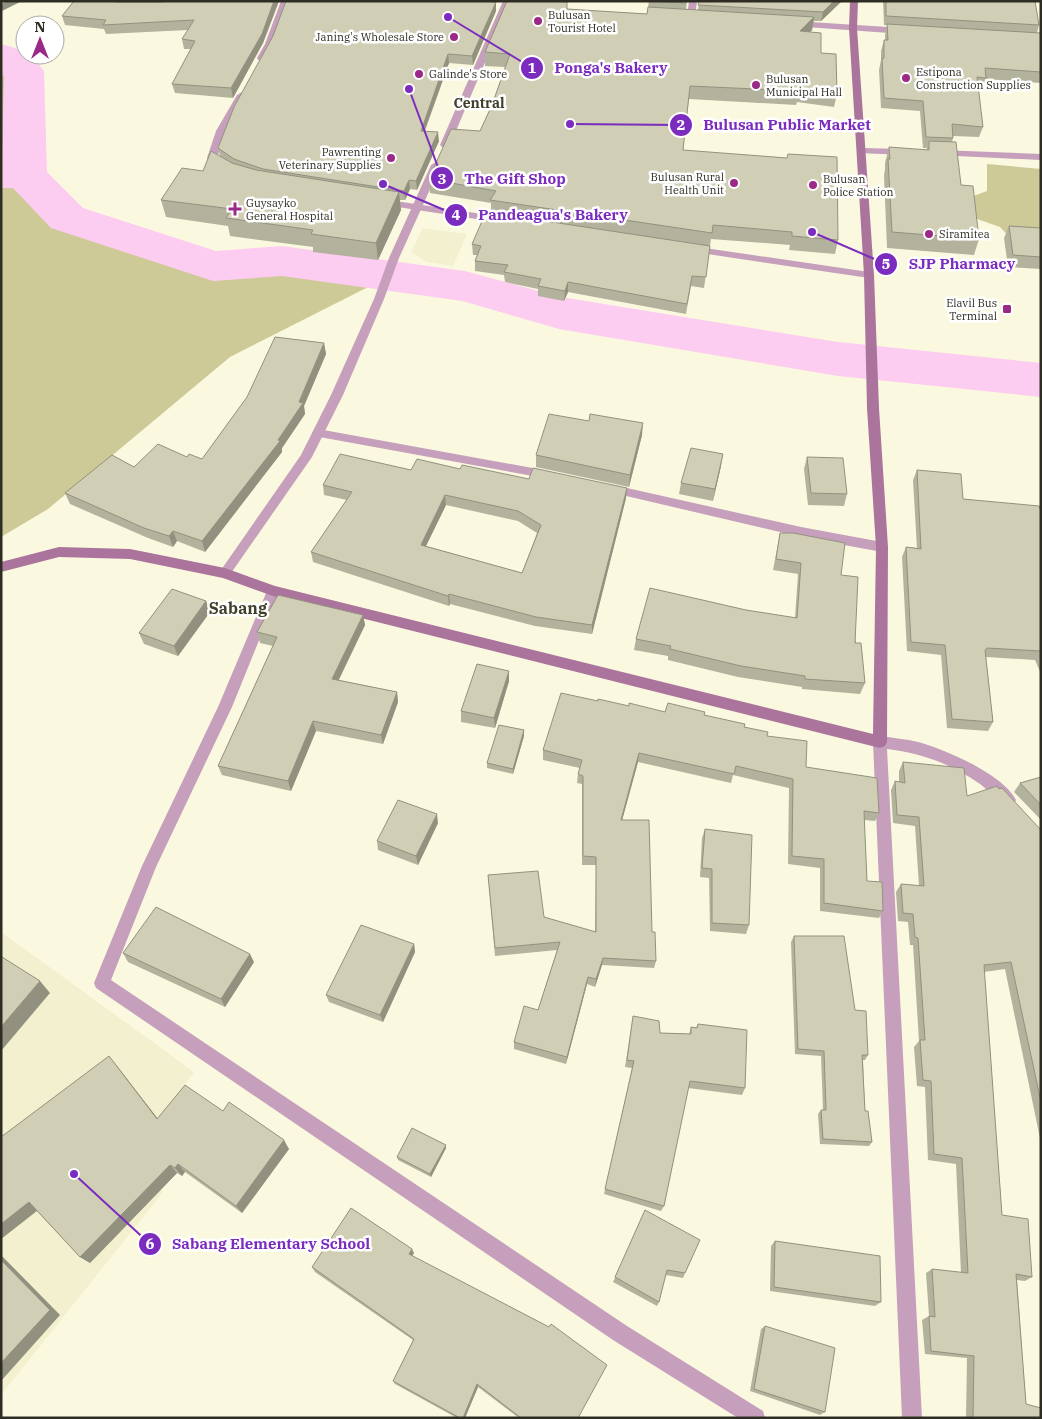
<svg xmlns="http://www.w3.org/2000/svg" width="1042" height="1419" viewBox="0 0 1042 1419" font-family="'IBM Plex Serif',serif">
  <rect width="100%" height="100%" fill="#faf9df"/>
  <!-- built -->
  <path fill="#f2f0ce" d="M423,228L467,234L453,266L427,262L411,252Z
    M1,932L194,1072L130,1156L163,1192L1,1395Z"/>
  <!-- green -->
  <path fill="#cdca97" d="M1,65L14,74L13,118L16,169L1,170Z
    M987,164L1041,169V271L1000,227L943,207L987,191Z
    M1,183L14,184L59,222L211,275L282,268L378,282L230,357L48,509L1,537Z"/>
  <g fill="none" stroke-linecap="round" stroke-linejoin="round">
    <!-- river -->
    <path fill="#fdcdf1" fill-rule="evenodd" d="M1,44C19,48 34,56 44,71L47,172L83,208L216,251L282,246L465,271L561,297L838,342L1041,363V397L838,376L559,329L462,301L282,276L213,281L51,228L13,188H1L4,76L1,74Z"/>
    <!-- minor -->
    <path fill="#c59fbb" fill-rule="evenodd" d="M281,1H289L273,44L264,60H258L257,58L265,44Z
      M689,1H697L695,17L691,20L687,17Z
      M795,21L903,28L907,31L903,34L792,26V22Z
      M242,92L247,95L226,131L217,158L225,168L223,170H217L207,158L216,131L237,95Z
      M861,148L905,149L910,152L905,155L858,153V149Z
      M939,150L1041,154V160L936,155L934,153Z
      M382,199L502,217L507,220L502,223L378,204V200Z
      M691,246L869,272L874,275L869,278L687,251L686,249L687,247Z
      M318,429L549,471L555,475L549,479L314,436L312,433L314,430Z
      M609,484L801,527L882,542L886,544L888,547L886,550L882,552L801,537L605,491L603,488L605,485Z
      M273,586L278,587L279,591L232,707L156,867L111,980L627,1326L763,1411L765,1418H738L613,1340L96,988L94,983L142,866L218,707L267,591L268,587Z
      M880,736C893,738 906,739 918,742C945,749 1004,775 1016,800L1014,804C1002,809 990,791 980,784C952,764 921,753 887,749L922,1418H902L873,742L875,738Z"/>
    <!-- tertiary -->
    <path fill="#c59fbb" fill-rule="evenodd" d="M503,1H511L450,145L448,147H442L440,145Z
      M436,162L441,165L399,258L384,299L343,395L312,457L229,576H221L219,573L221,570L301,455L331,395L374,299L389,258L431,165Z"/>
    <!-- secondary -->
    <path fill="#ab749d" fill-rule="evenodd" d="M850,1H858L857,28L874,275L879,408L888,547L887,742L885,746L880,748L273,596L223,578L130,559L59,557L1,572V562L59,547L130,549L225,568L275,586L873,734L876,547L867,408L864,275L849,28Z"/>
  </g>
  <!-- wall -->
  <path fill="#b3b29c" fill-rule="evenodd" d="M74,1H279L263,43L233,98L175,93L172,84L191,49H184L182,39L188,30L106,34L104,29L65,25L62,16Z
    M507,1H567V9L647,14L649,1H687L686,9L698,10L699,1H842L821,21H814L812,30L810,32L821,53L837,94L834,107L797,102L796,105L689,99L683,150L838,240L835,254L789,250L790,245L711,239L704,288L691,286L686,314L568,292L564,301L538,296V289L505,282L504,275L475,271V261L477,255H473L472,244L491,213V203L430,193L429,179L480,131L492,105L505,67L485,66V52Z
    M883,1H1035L1039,25L1037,33H1041V83L985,79L983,88H978L983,127L979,137L953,136V138L952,142L961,185L979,239L974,255L887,248L884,175L885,169V163L889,147L926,150L927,148H923L920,111L881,108L879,70L881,60V51L884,40H885V35L887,25H884Z
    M496,11L473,65L449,63L425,131L439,141L417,190L410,189L405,200H400L401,210L378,260L313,252V247L230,236L228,226L166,217L161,200L203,171L220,156L218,148L273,36Z
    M1009,226L1041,228V269L1008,267L1004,238Z
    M324,343L326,354L304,406L305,414L282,448V452L205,552L177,541L173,547L148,538L70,504L65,493L134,467L187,457L202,459Z
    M642,435L629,487L536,467V455Z
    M807,457L847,494L844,506L808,505L804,469Z
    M721,466L713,501L679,494L681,483Z
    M460,469L529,479L626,498L592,634L535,626L450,604L449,606L313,562L311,552L347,500L324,495L323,485L411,470ZM446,505L518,521L537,533L522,573L426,546Z
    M917,470L963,499L1041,511V674L1035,660L986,657L993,722L988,731L947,728L941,655L907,651L902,557L906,547L917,548L913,480Z
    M780,533L841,575L865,683L860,694L802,689V687L738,677L668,660V656L634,650L636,639L746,610L795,618L798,574L773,570Z
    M206,601L210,612L178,656L144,644L139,633Z
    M363,615L365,625L339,680L397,692L398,702L383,744L316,731L291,791L222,775L218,766L273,646L260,643L257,632Z
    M509,671V681L495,728L461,722V711Z
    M598,701L665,712L704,715L744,727L767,736L806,767L879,813L875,821L864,820L867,881L883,911L879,918L820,911V868L788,864L789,788L733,775L731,783L638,762L622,820L652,932L656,961L654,968L602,965L595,987L587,984L566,1064L514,1049V1042L538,1010L557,950L495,956L488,875L544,917L595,932L596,865H582V784L577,783L578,774L580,768L543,760V750Z
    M524,730V736L513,774L487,768V763Z
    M903,762L967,796L999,789L1041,830V1143L1005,969L984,972L1002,1215L1032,1277L1025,1281L1017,1280L1026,1404L1041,1418H966L967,1358L925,1354L922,1320L929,1316L926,1273L932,1269L961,1273L956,1164L928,1160L925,1087L917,1086L914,1047L919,1041L913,945H910L908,922L898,921L896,892L901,884L919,886L915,826L893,823L891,790L895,781L899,782V771Z
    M1041,777V820L1014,792L1020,783Z
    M438,823L418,865L378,850L377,841Z
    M705,829L749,925L746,934L710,931L709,878L700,877L702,838Z
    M794,936L855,1010L868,1055L865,1060H863L865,1111L872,1142L869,1146L820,1144L818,1114L821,1110H823L821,1056L795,1054L791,942Z
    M414,944L415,952L383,1022L329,1002L326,995Z
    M123,953L254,962L225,1007L128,962Z
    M633,1016L660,1033L689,1034L691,1027L696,1028L698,1024L745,1088L742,1095L688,1088L664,1206L661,1211L604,1194L632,1068L625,1067Z
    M117,1066L157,1118L223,1111L289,1149L242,1213L185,1172L182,1176L177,1173L90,1263L80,1257L37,1211L1,1239Z
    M446,1148L431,1177L398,1160L397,1157Z
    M645,1210L685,1273L683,1278L666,1275L659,1302L657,1306L613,1282Z
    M775,1241L881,1302L875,1306L770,1291L771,1246Z
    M414,1253L412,1256L578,1418H519L478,1387L465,1418H457L395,1384L393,1381L413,1340L315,1272L312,1267Z
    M765,1326L825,1412L820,1415L750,1391L761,1329Z"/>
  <!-- shaded-wall -->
  <path fill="#92917f" d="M8,1H22L2,11L1,5Z
    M274,1H279L263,43L233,98L231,88Z
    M834,1H842L821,21L823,12Z
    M496,2V11L473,65L472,56Z
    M814,17L812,30L798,44L800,31Z
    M448,54L449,63L421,140V131Z
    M438,132L439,141L417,190L416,181Z
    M409,180L410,189L405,200L404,191Z
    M399,192L401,210L378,260L376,243Z
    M568,282V292L564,301L565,291Z
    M324,343L326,354L304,406L305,414L282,448V452L205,552L202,541L278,440L299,402Z
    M643,423L642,435L629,487L630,475Z
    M723,454L721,466L713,501L715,489Z
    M627,488L626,498L592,634V625Z
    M445,495L446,505L422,554L421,545Z
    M173,531L177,541L173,547L169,536Z
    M449,594L450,604L449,606L448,596Z
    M206,601L210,612L178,656L174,646Z
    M363,615L365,625L334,689L332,679Z
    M509,671V681L495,728L494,718Z
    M397,692L398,702L383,744L381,735Z
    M313,721L316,731L291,791L288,781Z
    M524,730V736L513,774V769Z
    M639,753L638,762L620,828L621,820Z
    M437,814L438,823L418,865L416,856Z
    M414,944L415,952L383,1022L380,1015Z
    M250,954L254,962L225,1007L221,999Z
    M603,958L602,965L595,987L596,979Z
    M588,977L587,984L566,1064L567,1057Z
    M40,981L50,993L1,1051V1027Z
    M109,1056L117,1066L165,1128L157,1119Z
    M284,1140L289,1149L242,1213L236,1206Z
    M446,1145V1148L431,1177L430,1174Z
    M178,1164L185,1172L182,1176L175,1168Z
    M170,1165L177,1173L90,1263L80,1257Z
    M29,1202L39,1209L1,1239V1224Z
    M412,1249L414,1253L410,1259L409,1254Z
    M1,1255L60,1315L1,1381Z
    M477,1384L478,1387L465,1418H463Z"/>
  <!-- building -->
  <path fill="#d0cfb5" stroke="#92917f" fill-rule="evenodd" d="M1,1H8L1,5Z
    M74,1H110L117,2H161L169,1H274L262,34L231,88L172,84L195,41L182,39L194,20L103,25L106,20L62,16Z
    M286,1H479L496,2L472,56L448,54L421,131L438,132L416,181L409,180L404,191L263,169L234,159L218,148L234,107L273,36Z
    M507,1H548L567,2V9L647,14L648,7L814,17L800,31L821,33V53L836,54L837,94L799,89V91L690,86L683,150L787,158L788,154L837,157L838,240L792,236V232L713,225L712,233L490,200L496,191L429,179L451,129L480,131L492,105L510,54L485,52Z
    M649,1H687L686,3Z
    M699,1H834L823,12L698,5Z
    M886,1H1035L1039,25L886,16Z
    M887,24L1041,33V72L985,68L986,78L977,77L983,127L952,124L953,138L926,137L923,101L884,98L882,59L884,58V40H888Z
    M929,141L956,142L961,185L973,186L979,239L892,232L888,159H890L889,147L929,150Z
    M211,151L232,163L256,170L399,192L376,243L311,234L313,230L226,218L232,209L161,200L182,168L203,171Z
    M486,212L710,246L706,277L692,276L687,304L568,282L565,291L538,286L541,279L504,272L508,265L475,261L481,246L472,244Z
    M1009,226L1041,228V257L1013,255Z
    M275,337L324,343L299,402L303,403L278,440L280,441L202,541L173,531L169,536L144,528L65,493L112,455L134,467L158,444L187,457L189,454L202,459L247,397Z
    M549,414L589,421L590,414L643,423L630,475L536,455Z
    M691,448L723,454L715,489L681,483Z
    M340,454L411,470L417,459L460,469L462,465L529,479L533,468L627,488L592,625L536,617L449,594L448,596L311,552L352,492L323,485ZM445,495L518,511L541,525L522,573L421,545Z
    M807,457L843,458L847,494L811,493Z
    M917,470L961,474L963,499L1039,506L1041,511V653L1040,651L987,648L985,650L993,722L952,719L945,645L911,642L906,547L921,549Z
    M780,533H793L845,543L841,575L858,577L855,643H861L865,683L805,679V676L741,666L670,649L671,646L636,639L650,588L746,610L797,618L801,563L776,559Z
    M172,589L206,601L174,646L139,633Z
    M278,595L363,615L332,679L397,692L381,735L313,721L288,781L218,766L277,637L257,632Z
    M477,664L509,671L494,718L461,711Z
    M561,693L598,701V699L629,706V703L665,712L668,703L705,712L704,715L745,724L744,727L768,732L767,736L807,741L806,767L877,778L879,813L864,811L867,881L882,882L883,911L824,903V859L792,856L793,779L736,766L734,774L639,753L621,820H649L652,932H655L656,961L603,958L596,979L588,977L567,1057L514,1042L524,1006L538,1010L560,942L495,948L488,875L538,871L544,917L596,932V857L583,856V776L578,774L582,760L543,750Z
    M499,725L524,730L513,769L487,763Z
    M903,762L964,768L967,796L997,786L999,789L1002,788L1041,830V1102L1011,962L984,965L1002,1215L1028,1219L1032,1277L1016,1274L1026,1404L1041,1408V1418H973L974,1356L931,1351L929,1316L935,1317L932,1269L968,1273L962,1158L934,1154L931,1081L923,1080L920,1040H925L918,938L915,937L913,914L903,913L901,884L924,886L919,817L897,815L895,781L905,783Z
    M1041,777V805L1020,783Z
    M398,800L437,814L416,856L377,841Z
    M705,829L752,835L749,925L712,923V869L702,868Z
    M156,907L250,954L221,999L123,953Z
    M361,925L414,944L380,1015L326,995Z
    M794,936H844L855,1010L866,1011L868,1055H862L865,1111H868L872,1142L823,1139L821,1110H826L824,1051L798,1049Z
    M2,957L40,981L1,1027V958Z
    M633,1016L659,1021L660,1033L691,1034V1027L697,1028L698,1024L747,1030L745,1088L690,1081L664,1206L605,1189L634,1061L627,1060Z
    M109,1056L157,1119L185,1085L223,1111L229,1102L284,1140L236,1206L178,1164L175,1168L170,1165L80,1257L29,1202L1,1224V1137Z
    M412,1128L446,1145L430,1174L397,1157Z
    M351,1208L412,1249L409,1254L549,1327L551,1324L607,1365L578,1418H521L477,1384L463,1418H460L393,1381L414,1339L312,1267Z
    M645,1210L700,1240L685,1273L667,1270L659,1302L615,1277Z
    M775,1241L880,1256L881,1302L774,1287Z
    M1,1260L50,1310L1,1363Z
    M765,1326L835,1348L825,1412L754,1389Z"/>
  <!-- markers -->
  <g fill="#9a2987" stroke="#fff" stroke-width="2">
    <circle cx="538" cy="21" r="5"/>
    <circle cx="454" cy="37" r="5"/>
    <circle cx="419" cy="74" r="5"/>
    <circle cx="906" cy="78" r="5"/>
    <circle cx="756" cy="85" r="5"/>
    <circle cx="391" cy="158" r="5"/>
    <circle cx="734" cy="183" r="5"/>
    <circle cx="813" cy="185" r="5"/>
    <path d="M232.5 201.5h5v5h5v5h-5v5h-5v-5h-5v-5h5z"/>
    <circle cx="929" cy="234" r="5"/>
    <rect x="1002" y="304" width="10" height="10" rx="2.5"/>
  </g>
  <g text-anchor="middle" stroke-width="5" stroke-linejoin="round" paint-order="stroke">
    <!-- far-poi labels -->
    <g font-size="11" fill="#2d2d23" stroke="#fff" text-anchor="start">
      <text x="548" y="19">Bulusan<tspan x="548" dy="13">Tourist Hotel</tspan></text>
      <text x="444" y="41" text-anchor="end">Janing's Wholesale Store</text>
      <text x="916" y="76">Estipona<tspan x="916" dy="13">Construction Supplies</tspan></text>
      <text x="429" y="78">Galinde's Store</text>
      <text x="766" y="83">Bulusan<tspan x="766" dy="13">Municipal Hall</tspan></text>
      <text x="381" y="156" text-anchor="end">Pawrenting<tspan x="381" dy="13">Veterinary Supplies</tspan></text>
      <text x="724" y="181" text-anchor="end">Bulusan Rural<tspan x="724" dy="13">Health Unit</tspan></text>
      <text x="823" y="183">Bulusan<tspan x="823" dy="13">Police Station</tspan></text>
      <text x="246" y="207">Guysayko<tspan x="246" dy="13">General Hospital</tspan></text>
      <text x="939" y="238">Siramitea</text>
      <text x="997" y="307" text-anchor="end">Elavil Bus<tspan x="997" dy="13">Terminal</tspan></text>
    </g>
    <!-- far-quarter labels -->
    <g font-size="14" font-weight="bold" fill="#403f29" stroke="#fff">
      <text x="479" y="108">Central</text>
    </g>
    <!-- quarter labels -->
    <g font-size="16" font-weight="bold" fill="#403f29" stroke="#fff">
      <text x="238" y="614">Sabang</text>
    </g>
  </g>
  <!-- callouts -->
  <path fill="none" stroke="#7b2cbf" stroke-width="2" d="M448 17L532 68M570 124L681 125M409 89L442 178M383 184L456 215M812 232L886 264M74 1174L150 1244"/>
  <g fill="#7b2cbf" stroke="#fff" stroke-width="2">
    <circle cx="448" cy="17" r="5"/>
    <circle cx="570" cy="124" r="5"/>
    <circle cx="409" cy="89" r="5"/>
    <circle cx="383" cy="184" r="5"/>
    <circle cx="812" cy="232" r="5"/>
    <circle cx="74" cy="1174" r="5"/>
    <circle cx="532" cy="68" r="12"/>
    <circle cx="681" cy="125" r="12"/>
    <circle cx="442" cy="178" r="12"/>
    <circle cx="456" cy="215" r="12"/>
    <circle cx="886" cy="264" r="12"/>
    <circle cx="150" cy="1244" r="12"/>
  </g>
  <g font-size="15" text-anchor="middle" font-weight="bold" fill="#fff">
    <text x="532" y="73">1</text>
    <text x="681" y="130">2</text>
    <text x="442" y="184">3</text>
    <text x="456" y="220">4</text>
    <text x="886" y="269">5</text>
    <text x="150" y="1249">6</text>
  </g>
  <g font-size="15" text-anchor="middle" font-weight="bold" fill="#7b2cbf" stroke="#fff" stroke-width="5" stroke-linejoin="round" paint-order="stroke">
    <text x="611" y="73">Ponga's Bakery</text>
    <text x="787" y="130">Bulusan Public Market</text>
    <text x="515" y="184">The Gift Shop</text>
    <text x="553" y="220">Pandeagua's Bakery</text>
    <text x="962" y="269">SJP Pharmacy</text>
    <text x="271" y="1249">Sabang Elementary School</text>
  </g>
  <!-- border -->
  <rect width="1042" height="1419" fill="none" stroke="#2d2d23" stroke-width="5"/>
  <!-- north arrow -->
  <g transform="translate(40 40)"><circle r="24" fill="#ffffff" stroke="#ababa7"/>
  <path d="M0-4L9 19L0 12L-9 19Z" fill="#9a2987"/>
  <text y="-8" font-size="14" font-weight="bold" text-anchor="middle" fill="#2d2d23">N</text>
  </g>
</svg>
